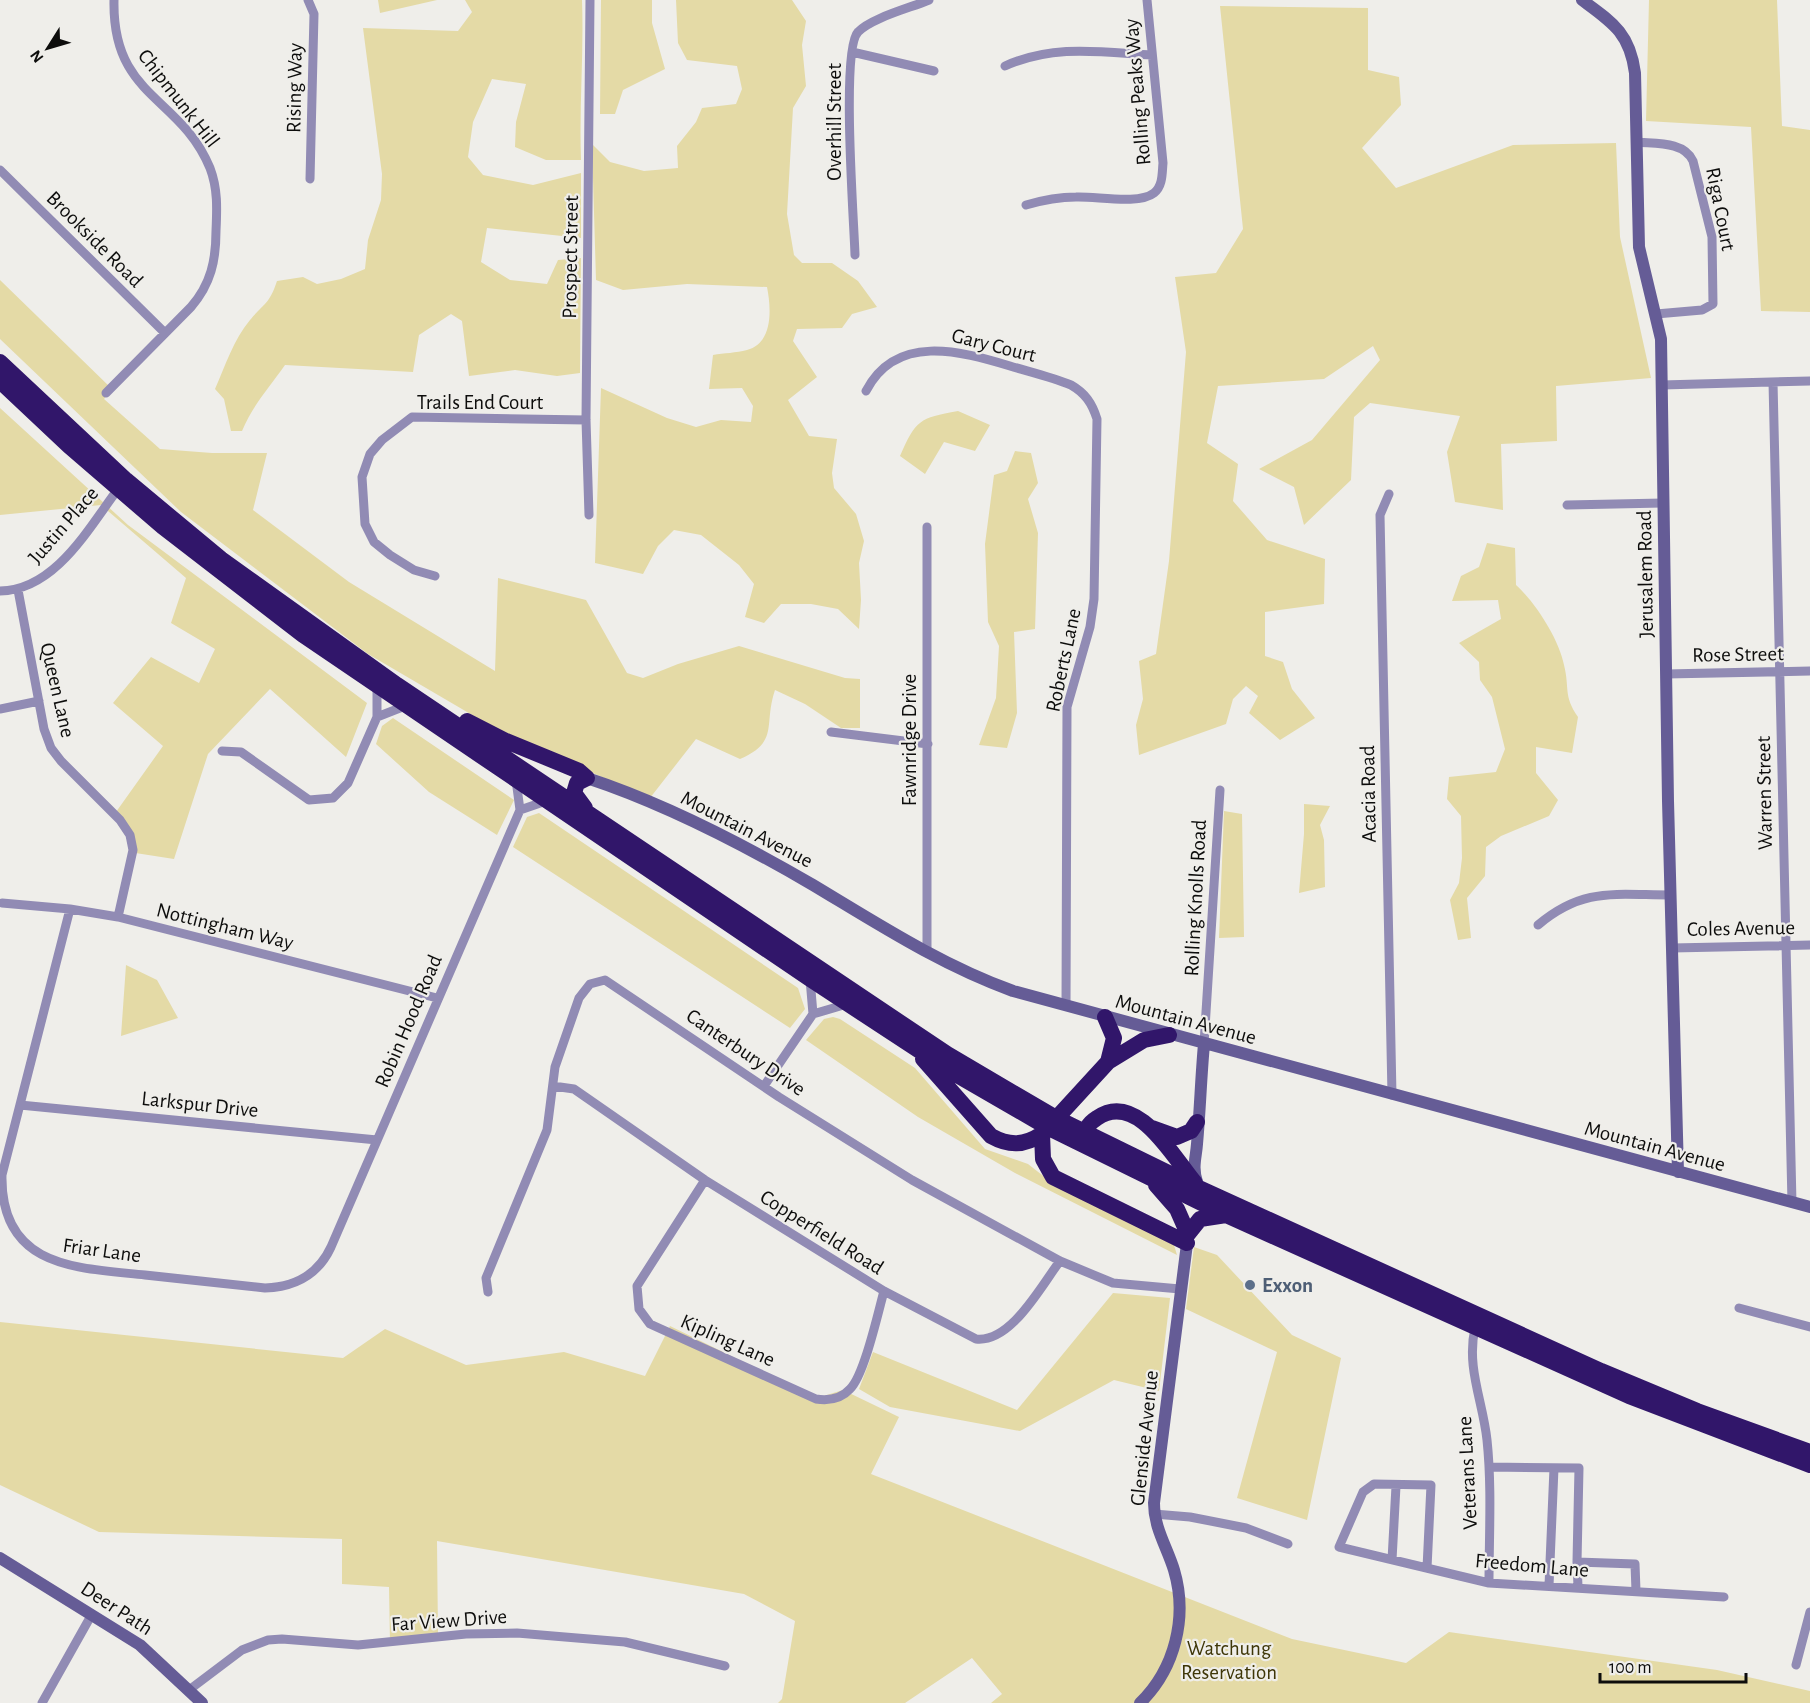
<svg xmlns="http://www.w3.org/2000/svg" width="1810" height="1703" viewBox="0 0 1810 1703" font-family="'Alegreya Sans',sans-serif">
  <rect width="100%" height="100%" fill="#efeeea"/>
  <!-- green -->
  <path fill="#e4daa6" d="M378,0H437L380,13Z
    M465,0H582C584,54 579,106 581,160H546L515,147L516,122L526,84L492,79L473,122L468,157L483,175L533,185L581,173V238L487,228L481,262L510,280L547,284L558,260L581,258L580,373L557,376L515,370L469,376L462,321L451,314L419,335L413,372L285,365C268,389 253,405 242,431H231L224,399L215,389C225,366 234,339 250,320C264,303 269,305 277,281L303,277L317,284L341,279L365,269L368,240L381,200L382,174L363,28L458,31L472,12Z
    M601,0H652V23L665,69L623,90L615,114H600Z
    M676,0H792L806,21L802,45L806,86L793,108L787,214L794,255L802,263H832L858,281L877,307L852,314L842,328L797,329L793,341L817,377L788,400L809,436L837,439L832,473L834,488L856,514L864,541L859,563L861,600L859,629L838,609L811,604H781L764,623L745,617L754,584L739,565L701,535L674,530L658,546L643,574L595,563L601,388L667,418L696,427L721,420L751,422L753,406L742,388L709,389L713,355C724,353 736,353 747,350C774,343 771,307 767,287L687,284L623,290L596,280L592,144L610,162L644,171L678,168L677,146L696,122L702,108L736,104L742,89L737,66L687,60L678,43Z
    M1649,0H1777L1782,126L1810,130V312L1761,311L1751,127L1646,121Z
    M1220,6L1368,8V70L1399,77L1401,105L1362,148L1396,188L1513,145L1616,143L1620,237L1651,378L1556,386L1557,441L1501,444L1503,510L1455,502L1447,452L1460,416L1370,403L1354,417L1351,480L1304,525L1294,487L1259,469L1312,440L1380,360L1373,346L1324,379L1218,386L1207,443L1238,464L1233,501L1267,540L1325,559L1324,604L1265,612V656L1283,662L1292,689L1315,718L1280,740L1249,713L1258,696L1246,686L1233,699L1226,724L1139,755L1136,725L1143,699L1139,661L1156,654L1169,561L1186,352L1175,277L1216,273L1243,229Z
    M0,280L112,389L104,399L160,449L212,453H267L253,510L349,582L495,671L498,578L586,600L627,673L643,678L678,664L739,646L845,678L860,679V728H841L805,704L775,690C763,726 780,741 740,759L696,739L650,798L508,736L368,654L181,512L0,339Z
    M0,408L128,525L367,703L346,757L270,689L208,754L174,859L129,852L128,832L116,812L163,746L113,703L151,657L199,683L215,649L171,623L186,578L101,505L0,515Z
    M958,411L990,425L975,451L944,442L925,474L900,456C916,420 919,418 958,411Z
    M1015,451L1031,453L1038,483L1028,499L1038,533L1035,629L1014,632L1017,713L1007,748L979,745L996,698L999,646L988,622L985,544L994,475L1007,471Z
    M1487,543L1515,548L1516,585C1535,602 1559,639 1564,665C1570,689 1563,695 1578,717L1572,753L1536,747V773L1558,800L1549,816L1501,836L1486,847L1485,876L1467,898L1471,938L1458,940L1450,900L1459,883L1462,858L1461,816L1447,799L1449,777L1496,772L1505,749L1492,697L1480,680L1479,662L1459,643L1501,619L1498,600L1452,601L1461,576L1479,567Z
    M393,718L514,800L497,835L429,792L376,744L382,726Z
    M1304,804L1330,806L1320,825L1324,840L1325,887L1299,893L1304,834Z
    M1224,811L1242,814L1244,937L1219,938Z
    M539,813L798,988L805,1009L790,1028L513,847L527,817Z
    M126,965L157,980L178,1018L121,1036Z
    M833,1017L840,1019L915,1068L985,1149L1028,1164L1051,1182L1174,1245L1177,1255L1015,1173L918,1117L806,1040L824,1019Z
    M1194,1247L1217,1255L1292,1335L1341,1358L1307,1520L1237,1498L1277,1352L1186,1309Z
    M1113,1293L1170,1298L1159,1391L1114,1380L1020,1431L890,1407L859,1389L873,1352L1017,1410Z
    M0,1322L343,1358L385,1329L466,1365L564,1352L645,1376L670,1326L817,1398L843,1390L899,1417L871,1474L1292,1639L1406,1663L1449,1632L1717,1670L1810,1691V1703H991L1002,1694L972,1658L905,1703H778L782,1699L795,1621L744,1594L437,1541L438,1636L390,1643L389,1587L342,1584V1539L99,1532L0,1485Z"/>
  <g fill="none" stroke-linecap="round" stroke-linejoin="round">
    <!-- street -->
    <path stroke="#918bb4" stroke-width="9" d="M308,0L314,14L310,179
      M852,52L934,71
      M1005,66C1054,44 1100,52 1152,55
      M1636,142C1655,144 1684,141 1693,161L1712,237L1713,304L1702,310L1656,314
      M0,170L165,333
      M1026,205C1043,200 1059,197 1076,197C1096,196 1139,205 1154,193C1163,186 1162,173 1163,163L1147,0
      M855,255C854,221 841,49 858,32C871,18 910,8 929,0
      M1773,382L1792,1203
      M1662,385L1810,381
      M866,391C896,333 960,351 1010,366C1030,372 1051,377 1071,385C1085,393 1092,403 1097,419L1094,599L1090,627L1067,707L1066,1006
      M106,393L191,307C211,284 216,260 216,231C217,209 218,189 210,168C180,95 112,98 114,0
      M1389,494L1380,515L1392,1095
      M1567,505L1663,503
      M589,515L586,420L590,0
      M927,527V953
      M435,576L414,570L390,555L374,542L365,524L362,477L370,454L382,440L412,417L586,420
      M18,590L44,729L51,748L61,761L120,820L130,835L133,850L118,917
      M0,591C55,590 88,529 118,489
      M1666,674L1810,671
      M0,709L39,701
      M377,717L405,706
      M831,732L928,744
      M222,751L241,752L309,800L333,798L348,783L377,717V686
      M520,810L546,801
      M2,903L70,909L118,917L437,998
      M70,909L2,1175C0,1269 79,1268 145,1275C185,1279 225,1284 265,1288C295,1287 318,1275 331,1247L520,810L516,780
      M1538,925C1583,887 1615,895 1670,895
      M1672,948L1810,945
      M810,979L813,1014
      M1204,1044L1220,790
      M553,1086L574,1089L705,1180L884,1291L976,1339C1011,1343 1041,1286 1060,1261
      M764,1086L813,1014L847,1004
      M20,1105L377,1140
      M705,1180L637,1286L639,1309L650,1324L816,1399C829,1401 841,1399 850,1389C864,1376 878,1313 884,1291
      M488,1292L486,1278L547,1130L555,1067L579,998L590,984L605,980L779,1097L912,1180L1060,1261L1113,1283L1180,1289
      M1739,1308L1810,1327
      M1475,1328C1466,1367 1483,1402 1487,1440C1492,1487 1489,1536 1489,1583
      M1489,1467L1579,1468L1577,1562L1635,1564L1636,1591
      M1154,1514L1190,1517L1246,1528L1288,1544
      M1392,1560L1396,1486
      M1577,1562L1578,1587
      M1427,1568L1431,1485L1374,1484L1363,1492L1339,1547L1489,1583L1724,1597
      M1549,1586L1554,1468
      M1796,1665L1810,1612
      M189,1690L242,1650L268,1640L282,1639L358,1645L466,1634L517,1633L625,1642L725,1666
      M42,1703L92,1614"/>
    <!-- secondary -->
    <path stroke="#655c96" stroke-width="12" d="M1582,0C1612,22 1630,33 1635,73L1639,247L1661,339L1668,801L1678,1172
      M587,778C666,804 741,843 813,885C878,924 941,965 1013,991L1810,1207
      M1197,1182C1192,1167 1196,1158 1197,1144C1200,1111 1201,1077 1204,1044
      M0,1558L140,1645L202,1703
      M1140,1703C1175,1669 1188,1617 1174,1570C1167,1547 1154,1528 1154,1503L1188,1236"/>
    <!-- highway -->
    <path stroke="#31166a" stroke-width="16" d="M0,362L126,480L221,559L397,685L947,1054L1056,1118L1199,1188L1601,1371L1697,1411L1810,1452
      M0,381L69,446L163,527L303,635L810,979L952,1072L1047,1127L1226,1215L1629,1396L1810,1465
      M467,721L506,741L579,771L587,778L577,783L574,793L585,808
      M1105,1017L1114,1038L1108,1062
      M923,1059L991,1136C1009,1146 1024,1146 1042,1134L1108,1062L1144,1040L1169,1035
      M1152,1128L1177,1137L1191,1131L1197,1122
      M1042,1134L1043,1159L1053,1177L1187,1243
      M1085,1141C1083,1131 1089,1123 1097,1118C1137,1090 1173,1157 1195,1183
      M1156,1185L1177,1209L1188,1234
      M1188,1234L1200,1219L1226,1215"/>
  </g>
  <!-- markers -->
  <circle fill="#5c6f8a" stroke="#efeeea" stroke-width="2" cx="1250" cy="1285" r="6"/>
  <g text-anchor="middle" stroke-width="4.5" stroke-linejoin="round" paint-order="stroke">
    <!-- street labels -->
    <g font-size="21" fill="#0d0d0c" stroke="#efeeea">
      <text transform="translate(294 88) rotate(-89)" y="7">Rising Way</text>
      <text transform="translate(1137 92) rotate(-95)" y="7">Rolling Peaks Way</text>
      <text transform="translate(179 98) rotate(52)" y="7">Chipmunk Hill</text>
      <text transform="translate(834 122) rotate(-90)" y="7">Overhill Street</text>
      <text transform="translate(1721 209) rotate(79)" y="7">Riga Court</text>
      <text transform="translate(95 239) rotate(45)" y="7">Brookside Road</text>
      <text transform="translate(570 257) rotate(-89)" y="7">Prospect Street</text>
      <text transform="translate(994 345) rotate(14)" y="7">Gary Court</text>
      <text x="480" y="409">Trails End Court</text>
      <text transform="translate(63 525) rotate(-49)" y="7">Justin Place</text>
      <text transform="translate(1645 574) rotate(-91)" y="7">Jerusalem Road</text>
      <text transform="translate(1738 654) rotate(-1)" y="7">Rose Street</text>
      <text transform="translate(1063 660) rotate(-78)" y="7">Roberts Lane</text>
      <text transform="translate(58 690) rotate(77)" y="7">Queen Lane</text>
      <text transform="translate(909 740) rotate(-90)" y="7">Fawnridge Drive</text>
      <text transform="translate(1764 793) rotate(-91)" y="7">Warren Street</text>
      <text transform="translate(1368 794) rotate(-91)" y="7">Acacia Road</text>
      <text transform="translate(747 829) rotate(27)" y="7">Mountain Avenue</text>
      <text transform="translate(1195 898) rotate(-87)" y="7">Rolling Knolls Road</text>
      <text transform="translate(225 926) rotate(14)" y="7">Nottingham Way</text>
      <text transform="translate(1741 928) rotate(-1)" y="7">Coles Avenue</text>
      <text transform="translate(1186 1019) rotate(15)" y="7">Mountain Avenue</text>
      <text transform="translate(408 1021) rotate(-67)" y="7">Robin Hood Road</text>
      <text transform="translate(746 1052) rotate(34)" y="7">Canterbury Drive</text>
      <text transform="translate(200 1104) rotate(6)" y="7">Larkspur Drive</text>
      <text transform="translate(1655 1146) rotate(15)" y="7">Mountain Avenue</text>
      <text transform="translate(822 1232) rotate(32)" y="7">Copperfield Road</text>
      <text transform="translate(102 1250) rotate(8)" y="7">Friar Lane</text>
      <text transform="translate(728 1340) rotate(24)" y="7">Kipling Lane</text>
      <text transform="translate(1144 1438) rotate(-84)" y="7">Glenside Avenue</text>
      <text transform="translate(1467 1473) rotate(-93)" y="7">Veterans Lane</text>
      <text transform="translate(1532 1565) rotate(5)" y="7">Freedom Lane</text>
      <text transform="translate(117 1608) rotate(33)" y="7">Deer Path</text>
      <text transform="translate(449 1620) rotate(-4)" y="7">Far View Drive</text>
    </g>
    <!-- service labels -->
    <g font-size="21" font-weight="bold" fill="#4e5e75" stroke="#efeeea" text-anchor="start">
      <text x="1262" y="1292">Exxon</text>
    </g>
    <!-- park labels -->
    <g font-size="21" fill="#3e3607" stroke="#efeeea">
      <text x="1229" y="1655">Watchung<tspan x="1229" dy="24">Reservation</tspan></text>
    </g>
  </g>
  <!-- north arrow -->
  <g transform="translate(48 48) rotate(233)" stroke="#efeeea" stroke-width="4.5" paint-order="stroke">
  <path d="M0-4.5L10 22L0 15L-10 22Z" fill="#0d0d0c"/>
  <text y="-9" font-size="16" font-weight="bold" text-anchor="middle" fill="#0d0d0c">N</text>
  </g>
  <!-- scale -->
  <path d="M1600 1673v9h146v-9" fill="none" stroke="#0d0d0c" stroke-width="3"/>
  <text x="1609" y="1673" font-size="18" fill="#0d0d0c" stroke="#efeeea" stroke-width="4.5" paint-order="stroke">100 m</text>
</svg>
